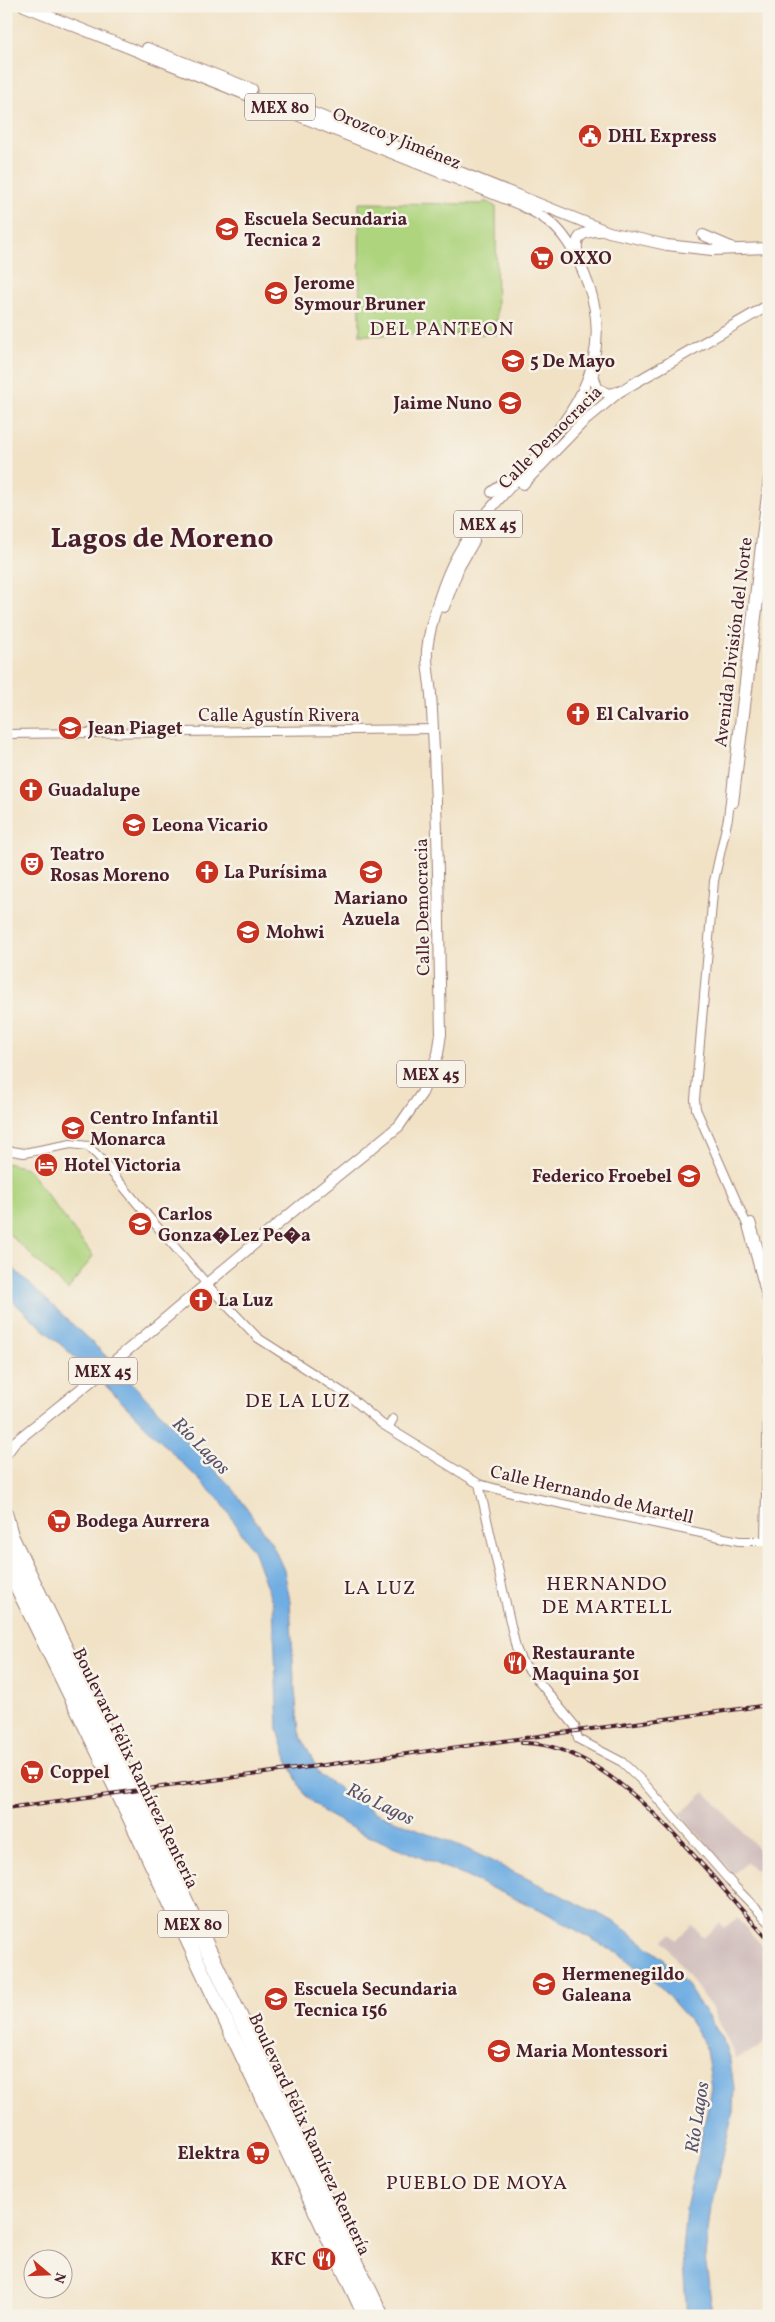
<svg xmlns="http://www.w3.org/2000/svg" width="775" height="2322" viewBox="0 0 775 2322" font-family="Vollkorn,serif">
  <rect width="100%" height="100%" fill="#f7f3e8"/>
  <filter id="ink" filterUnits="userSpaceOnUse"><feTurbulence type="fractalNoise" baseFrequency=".02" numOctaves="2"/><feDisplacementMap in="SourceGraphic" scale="10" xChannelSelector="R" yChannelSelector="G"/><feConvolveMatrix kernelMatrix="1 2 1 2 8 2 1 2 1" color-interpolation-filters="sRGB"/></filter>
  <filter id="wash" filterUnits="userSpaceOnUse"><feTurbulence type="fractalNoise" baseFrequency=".0096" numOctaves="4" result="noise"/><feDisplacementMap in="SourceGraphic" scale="20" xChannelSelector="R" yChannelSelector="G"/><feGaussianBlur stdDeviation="1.12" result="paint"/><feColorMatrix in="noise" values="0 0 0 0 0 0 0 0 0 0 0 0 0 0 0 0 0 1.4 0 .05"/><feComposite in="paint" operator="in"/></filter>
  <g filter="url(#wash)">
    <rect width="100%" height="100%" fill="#f1e2c6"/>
    <!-- industrial -->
    <path fill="#d1bfbd" d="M705,1792L769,1860V1873L762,1865L755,1870L747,1863L733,1874L680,1814Z
      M737,1918L769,1953V2039L756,2050L736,2058L711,2007L663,1941L670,1934L676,1940L692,1925L703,1938L720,1923L724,1928Z"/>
    <!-- green -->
    <path fill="#aed47e" stroke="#7c7a54" d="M485,201L496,207L497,334L360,335L359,203L482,204Z
      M6,1163L27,1168L93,1256L68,1290L6,1231Z"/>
    <!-- water -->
    <path fill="#70ade2" stroke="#5d6686" d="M6,1258L15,1270L104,1354L234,1490L271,1542L284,1570L290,1601L294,1680L299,1732L320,1775L374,1812L463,1847L615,1922L660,1956L684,1981L723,2039L730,2061L734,2087L733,2112L711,2206L705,2257L713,2316H687L682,2251L686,2209L712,2088L705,2044L686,2016L658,1985L622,1956L541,1910L451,1870L359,1832L325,1813L303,1793L287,1759L278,1730L273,1604L254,1552L222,1503L101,1381L6,1295Z"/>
  </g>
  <g filter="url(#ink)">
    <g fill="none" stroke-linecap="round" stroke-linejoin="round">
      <!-- secondary casing -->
      <g stroke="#9e8078" stroke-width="10">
        <path id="secondary" d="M769,469L728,818L714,881L695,1100L696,1109L747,1225L769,1307
          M6,734L433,729
          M734,803L769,520
          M6,1150L24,1153L71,1144L88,1146L99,1157L141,1208L213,1291L258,1338L350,1397L382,1424L479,1484L515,1494L739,1541H769
          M751,1222L769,1283
          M388,1428L393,1419
          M479,1484L516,1648L521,1660L575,1726L578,1739L622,1762L643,1782L735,1887L769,1922
          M6,1505L14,1535L109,1731L385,2316
          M765,1540L769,1357
          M6,1571L111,1785L362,2316"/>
      </g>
      <!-- highway casing -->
      <g stroke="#9e8078" stroke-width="12">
        <path id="highway" d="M147,48L252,89
          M296,106L609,232L667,245L712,250L769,248
          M703,235L731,247
          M579,259C573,239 579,231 600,231
          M594,366L593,374L597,388L609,394L618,392
          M523,484L581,424L619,392L769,305
          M492,492L516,475
          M444,607L459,567L474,541
          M6,1454L15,1442L86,1385L296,1209L399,1126L422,1093L438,1054L441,1034C439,948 439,863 435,778C434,750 433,723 431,695C430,681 426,664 427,650C430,623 444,578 458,554C507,468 631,402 588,284C580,262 567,234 547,220C538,213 528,209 519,204L24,6
          M6,1533L98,1722L378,2316
          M6,1550L43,1632L125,1797L203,1969L368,2316"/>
      </g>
      <!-- secondary -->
      <use href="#secondary" stroke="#fff" stroke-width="8"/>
      <!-- highway -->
      <use href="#highway" stroke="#fff" stroke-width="10"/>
      <!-- rail casing -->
      <g stroke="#4a1f2b" stroke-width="4">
        <path id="rail" d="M522,1743C614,1740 710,1879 769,1940
          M6,1808L769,1705"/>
      </g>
      <!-- rail -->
      <use href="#rail" stroke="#f7f3e8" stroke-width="2" stroke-dasharray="5.5" stroke-linecap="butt"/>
    </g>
  </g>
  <!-- icons -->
  <defs>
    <g id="civic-disc" transform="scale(1.25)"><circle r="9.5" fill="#c8321e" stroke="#f7f3e8"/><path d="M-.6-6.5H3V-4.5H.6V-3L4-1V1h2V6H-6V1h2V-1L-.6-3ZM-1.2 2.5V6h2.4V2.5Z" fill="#fff"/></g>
    <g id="school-disc" transform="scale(1.25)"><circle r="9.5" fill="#c8321e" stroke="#f7f3e8"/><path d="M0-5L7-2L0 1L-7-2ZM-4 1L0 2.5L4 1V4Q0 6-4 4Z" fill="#fff"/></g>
    <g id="supermarket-disc" transform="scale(1.25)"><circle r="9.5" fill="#c8321e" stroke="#f7f3e8"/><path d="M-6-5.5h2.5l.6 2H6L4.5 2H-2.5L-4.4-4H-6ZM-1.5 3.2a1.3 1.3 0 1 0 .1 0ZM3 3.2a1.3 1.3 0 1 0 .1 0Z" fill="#fff"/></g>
    <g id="church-disc" transform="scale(1.25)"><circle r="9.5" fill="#c8321e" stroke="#f7f3e8"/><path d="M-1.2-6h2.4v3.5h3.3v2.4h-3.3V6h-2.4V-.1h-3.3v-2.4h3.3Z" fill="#fff"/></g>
    <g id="theatre-disc" transform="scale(1.25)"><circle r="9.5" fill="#c8321e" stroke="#f7f3e8"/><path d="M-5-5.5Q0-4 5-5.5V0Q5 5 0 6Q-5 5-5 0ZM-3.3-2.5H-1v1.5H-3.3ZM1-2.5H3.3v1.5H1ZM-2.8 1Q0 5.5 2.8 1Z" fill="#fff"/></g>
    <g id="hotel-disc" transform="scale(1.25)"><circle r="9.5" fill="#c8321e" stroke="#f7f3e8"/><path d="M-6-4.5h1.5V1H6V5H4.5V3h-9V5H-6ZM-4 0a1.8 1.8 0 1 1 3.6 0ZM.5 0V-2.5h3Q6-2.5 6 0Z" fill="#fff"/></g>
    <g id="restaurant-disc" transform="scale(1.25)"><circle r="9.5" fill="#c8321e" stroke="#f7f3e8"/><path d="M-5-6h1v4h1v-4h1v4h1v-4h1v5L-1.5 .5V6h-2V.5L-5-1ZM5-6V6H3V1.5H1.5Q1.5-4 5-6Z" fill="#fff"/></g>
  </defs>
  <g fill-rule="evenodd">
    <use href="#civic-disc" x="590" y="136"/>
    <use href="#school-disc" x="227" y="229"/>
    <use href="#supermarket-disc" x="542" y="258"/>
    <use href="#school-disc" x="276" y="293"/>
    <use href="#school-disc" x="513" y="361"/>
    <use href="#school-disc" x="510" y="403"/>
    <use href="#church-disc" x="578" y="714"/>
    <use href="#school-disc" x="70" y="728"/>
    <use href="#church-disc" x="31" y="790"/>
    <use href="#school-disc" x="134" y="825"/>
    <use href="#theatre-disc" x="32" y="864"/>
    <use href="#church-disc" x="207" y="872"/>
    <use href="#school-disc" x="371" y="872"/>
    <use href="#school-disc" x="248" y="932"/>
    <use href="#school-disc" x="73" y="1128"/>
    <use href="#hotel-disc" x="46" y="1165"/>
    <use href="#school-disc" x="689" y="1176"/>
    <use href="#school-disc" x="140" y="1224"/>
    <use href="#church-disc" x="201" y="1300"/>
    <use href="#supermarket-disc" x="59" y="1521"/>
    <use href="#restaurant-disc" x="515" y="1663"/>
    <use href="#supermarket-disc" x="32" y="1772"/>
    <use href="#school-disc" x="544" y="1984"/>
    <use href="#school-disc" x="276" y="1999"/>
    <use href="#school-disc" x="499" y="2051"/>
    <use href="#supermarket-disc" x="258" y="2153"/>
    <use href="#restaurant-disc" x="324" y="2259"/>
  </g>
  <g text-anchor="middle" stroke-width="5" stroke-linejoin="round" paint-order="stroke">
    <!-- shield labels -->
    <g fill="#f7f3e8" stroke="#7e5f64" stroke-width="1">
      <rect x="245" y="93.5" width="70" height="27" rx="4"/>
      <rect x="454" y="510.5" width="68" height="27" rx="4"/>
      <rect x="397" y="1060.5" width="68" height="27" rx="4"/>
      <rect x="69" y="1357.5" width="68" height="27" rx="4"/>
      <rect x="158" y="1910.5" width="70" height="27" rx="4"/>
    </g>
    <g font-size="16" font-weight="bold" fill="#4a1f2b">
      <text x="280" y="113">MEX 80</text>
      <text x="488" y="530">MEX 45</text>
      <text x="431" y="1080">MEX 45</text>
      <text x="103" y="1377">MEX 45</text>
      <text x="193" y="1930">MEX 80</text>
    </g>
    <!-- poi labels -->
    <g font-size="18" font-weight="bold" fill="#4a1f2b" stroke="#f7f3e8" text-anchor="start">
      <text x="608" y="142">DHL Express</text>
      <text x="244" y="225">Escuela Secundaria<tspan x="244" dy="21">Tecnica 2</tspan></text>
      <text x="560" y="264">OXXO</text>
      <text x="294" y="289">Jerome<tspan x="294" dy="21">Symour Bruner</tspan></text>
      <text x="530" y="367">5 De Mayo</text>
      <text x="492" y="409" text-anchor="end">Jaime Nuno</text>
      <text x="596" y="720">El Calvario</text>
      <text x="88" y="734">Jean Piaget</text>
      <text x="48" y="796">Guadalupe</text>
      <text x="152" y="831">Leona Vicario</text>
      <text x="50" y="860">Teatro<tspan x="50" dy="21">Rosas Moreno</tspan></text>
      <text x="224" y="878">La Purísima</text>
      <text x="371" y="904" text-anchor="middle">Mariano<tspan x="371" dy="21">Azuela</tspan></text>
      <text x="266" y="938">Mohwi</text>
      <text x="90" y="1124">Centro Infantil<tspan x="90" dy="21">Monarca</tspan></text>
      <text x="64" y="1171">Hotel Victoria</text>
      <text x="672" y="1182" text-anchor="end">Federico Froebel</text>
      <text x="158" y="1220">Carlos<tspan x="158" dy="21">Gonza�Lez Pe�a</tspan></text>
      <text x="218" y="1306">La Luz</text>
      <text x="76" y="1527">Bodega Aurrera</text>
      <text x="532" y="1659">Restaurante<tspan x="532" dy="21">Maquina 501</tspan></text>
      <text x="50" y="1778">Coppel</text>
      <text x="562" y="1980">Hermenegildo<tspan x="562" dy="21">Galeana</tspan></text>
      <text x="294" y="1995">Escuela Secundaria<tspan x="294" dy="21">Tecnica 156</tspan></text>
      <text x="516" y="2057">Maria Montessori</text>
      <text x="240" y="2159" text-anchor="end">Elektra</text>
      <text x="306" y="2265" text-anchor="end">KFC</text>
    </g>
    <!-- street labels -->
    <g font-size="18" fill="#4a1f2b" stroke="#f7f3e8">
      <text transform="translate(397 138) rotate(22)" y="6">Orozco y Jiménez</text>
      <text transform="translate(550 437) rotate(-45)" y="6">Calle Democracia</text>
      <text transform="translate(733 642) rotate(-83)" y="6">Avenida División del Norte</text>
      <text x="279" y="721">Calle Agustín Rivera</text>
      <text transform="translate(422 907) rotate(-91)" y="6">Calle Democracia</text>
      <text transform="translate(592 1494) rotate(13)" y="6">Calle Hernando de Martell</text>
      <text transform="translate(136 1768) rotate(64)" y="6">Boulevard Félix Ramírez Rentería</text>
      <text transform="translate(310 2134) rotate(65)" y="6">Boulevard Félix Ramírez Rentería</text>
    </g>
    <!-- water labels -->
    <g font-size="19" font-style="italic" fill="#57516b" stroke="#f7f3e8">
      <text transform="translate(202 1445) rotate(45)" y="7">Río Lagos</text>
      <text transform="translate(381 1803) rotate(26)" y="7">Río Lagos</text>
      <text transform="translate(696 2117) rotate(-81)" y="7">Río Lagos</text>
    </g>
    <!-- quarter labels -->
    <g font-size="20" letter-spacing="1" fill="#4a1f2b" stroke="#f7f3e8">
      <text x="442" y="335">DEL PANTEON</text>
      <text x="298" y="1407">DE LA LUZ</text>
      <text x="607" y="1590">HERNANDO<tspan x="607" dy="23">DE MARTELL</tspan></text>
      <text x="380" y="1594">LA LUZ</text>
      <text x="477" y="2189">PUEBLO DE MOYA</text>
    </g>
    <!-- town labels -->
    <g font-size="28" font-weight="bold" fill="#4a1f2b" stroke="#f7f3e8">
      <text x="162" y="547">Lagos de Moreno</text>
    </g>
  </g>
  <!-- margin -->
  <rect width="775" height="2322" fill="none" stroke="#f7f3e8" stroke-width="25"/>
  <!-- north arrow -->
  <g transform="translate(48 2274) rotate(109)"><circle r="24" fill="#f7f3e8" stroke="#b29e9c"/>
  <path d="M0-4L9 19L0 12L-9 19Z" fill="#c8321e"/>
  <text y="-8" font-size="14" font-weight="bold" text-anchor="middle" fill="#4a1f2b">N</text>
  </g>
</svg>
